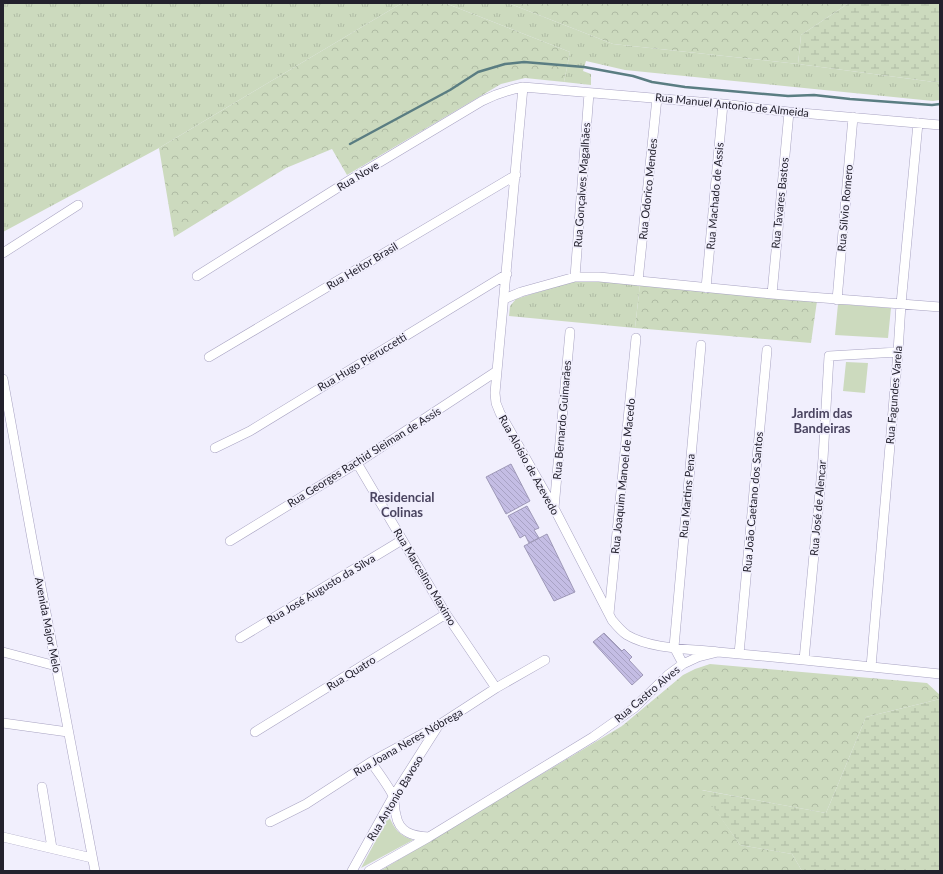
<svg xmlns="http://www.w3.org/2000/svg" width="943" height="874" viewBox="0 0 943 874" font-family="Lato,sans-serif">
  <defs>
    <pattern id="grass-tufts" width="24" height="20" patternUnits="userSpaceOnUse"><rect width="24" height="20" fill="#ccdabe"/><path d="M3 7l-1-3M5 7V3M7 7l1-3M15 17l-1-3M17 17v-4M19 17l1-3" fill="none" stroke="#afbba4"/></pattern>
    <pattern id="forest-crowns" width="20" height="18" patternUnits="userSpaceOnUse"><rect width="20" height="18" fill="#ccdabe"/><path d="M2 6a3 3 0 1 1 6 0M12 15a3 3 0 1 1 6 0" fill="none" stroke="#afbba4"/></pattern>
    <pattern id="wetland-marsh" width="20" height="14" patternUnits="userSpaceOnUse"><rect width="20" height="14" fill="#ccdabe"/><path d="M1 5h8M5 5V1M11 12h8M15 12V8" fill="none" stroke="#afbba4"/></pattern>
    <pattern id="building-back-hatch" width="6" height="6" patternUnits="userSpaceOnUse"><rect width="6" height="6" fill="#c4bde4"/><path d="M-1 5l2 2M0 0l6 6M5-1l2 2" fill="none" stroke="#a8a2c4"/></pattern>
  </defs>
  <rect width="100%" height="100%" fill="#f1effd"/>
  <!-- grass -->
  <path fill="url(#grass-tufts)" d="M3,3H402L159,148L3,232Z
    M445,3H508L613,44L798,64L934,82L940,81V100L933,101L625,70L586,61L583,71L591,74V85L564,82L570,52Z
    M590,279L640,284L635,328L509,316L510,306L516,299L567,283Z"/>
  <!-- forest -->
  <path fill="url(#forest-crowns)" d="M402,3H445L570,52L564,82L525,78L501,84L347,175L332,149L286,168L174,237L159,148Z
    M508,3H849L801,35L798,64L613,44Z
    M640,284L817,301L811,343L635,328Z
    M710,664L927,683L940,695V699L866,717L826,813L702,790L740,845L792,854L802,871H380L622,726L683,675L695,669Z"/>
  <!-- wetland -->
  <path fill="url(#wetland-marsh)" d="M849,3H940V81L934,82L798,64L801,35Z
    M940,699V871H802L792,854L740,845L701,790L826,813L866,717Z"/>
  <!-- green -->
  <path fill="#ccdabe" d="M838,304L891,308L888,338L835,335Z
    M846,362L868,363L865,393L843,391Z
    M389,816C394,829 400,836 413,840L361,868Z"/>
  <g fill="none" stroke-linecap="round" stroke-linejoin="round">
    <!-- stream -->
    <path stroke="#5a7d82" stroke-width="2.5" d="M350,144L450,90L478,72L505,64L524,62L584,67L633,76L652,82L685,87L788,96L814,95L850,99L932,105L940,104"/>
  </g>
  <!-- building -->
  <path fill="url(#building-back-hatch)" stroke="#9e98b7" d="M511,464L530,501L506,514L486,477Z
    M527,506L539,528L534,530L539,538L529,543L525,535L520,538L508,516Z
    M547,534L575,592L554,601L524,546Z
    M604,633L622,651L624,649L632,657L629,660L643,675L632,685L593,642Z"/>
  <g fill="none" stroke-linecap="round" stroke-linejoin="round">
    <!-- minor casing -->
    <g stroke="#a8a3c2" stroke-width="10">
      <path id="minor" d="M523,87L495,393L496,403L500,413L554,508L612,620C617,626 621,631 627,635C650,649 691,649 718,652
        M3,253L78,205
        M197,276L350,180L482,101C496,94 508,90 523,87L723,104L789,112L940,125
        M575,277L589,93
        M638,281L657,98
        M706,288L723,104
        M772,294L789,112
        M504,299L521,292L575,277H599L772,294L940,307
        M837,300L853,117
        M209,357L516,175
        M3,379L32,539L95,871
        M215,448L250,431L507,274
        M357,463L446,614L496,688
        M554,508L570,332
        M230,541L357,463L497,371
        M609,614L636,338
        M240,638L402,540
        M3,652L56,666
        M739,654L767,350
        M804,660L823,459L829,356L898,352
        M683,664L674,647L701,345
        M871,667L898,352L901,304L918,123
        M3,723L68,732
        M255,732L446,614
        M371,762C377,771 390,788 393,796C395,802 394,809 396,815C399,833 413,836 429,837
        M42,787L52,848
        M270,822L306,804L371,762L439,725L496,688L545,660
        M3,837L92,858
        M352,871L393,797L438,726
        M369,871L429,837L593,737L634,708L668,675L683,664L698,657L718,652L804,660L940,674"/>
    </g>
    <!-- minor -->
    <use href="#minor" stroke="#fff" stroke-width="9"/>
  </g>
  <g text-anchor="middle" stroke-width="3.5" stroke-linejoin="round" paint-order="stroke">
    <!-- street labels -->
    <g font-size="11" fill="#23212d" stroke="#f1effd">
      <text transform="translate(732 105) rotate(6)" y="4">Rua Manuel Antonio de Almeida</text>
      <text transform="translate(358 176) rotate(-31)" y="4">Rua Nove</text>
      <text transform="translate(582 185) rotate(-86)" y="4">Rua Gonçalves Magalhães</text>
      <text transform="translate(648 189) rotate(-84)" y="4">Rua Odorico Mendes</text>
      <text transform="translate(715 196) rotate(-85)" y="4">Rua Machado de Assis</text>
      <text transform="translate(780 203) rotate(-84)" y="4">Rua Tavares Bastos</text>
      <text transform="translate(845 208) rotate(-85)" y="4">Rua Sílvio Romero</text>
      <text transform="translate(362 266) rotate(-31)" y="4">Rua Heitor Brasil</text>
      <text transform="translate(362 362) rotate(-31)" y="4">Rua Hugo Pieruccetti</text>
      <text transform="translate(894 395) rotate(-85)" y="4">Rua Fagundes Varela</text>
      <text transform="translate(562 420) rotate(-85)" y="4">Rua Bernardo Guimarães</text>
      <text transform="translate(364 457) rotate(-32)" y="4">Rua Georges Rachid Sleiman de Assis</text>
      <text transform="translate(529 465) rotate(61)" y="4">Rua Aloísio de Azevedo</text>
      <text transform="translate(623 476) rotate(-84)" y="4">Rua Joaquim Manoel de Macedo</text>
      <text transform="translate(687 496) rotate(-85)" y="4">Rua Martins Pena</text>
      <text transform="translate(753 502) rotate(-85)" y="4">Rua João Caetano dos Santos</text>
      <text transform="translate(818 508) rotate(-85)" y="4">Rua José de Alencar</text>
      <text transform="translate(425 577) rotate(59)" y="4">Rua Marcelino Maximo</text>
      <text transform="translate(321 589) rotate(-31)" y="4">Rua José Augusto da Silva</text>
      <text transform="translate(48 625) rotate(79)" y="4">Avenida Major Melo</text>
      <text transform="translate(351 673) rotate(-32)" y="4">Rua Quatro</text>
      <text transform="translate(647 694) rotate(-40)" y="4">Rua Castro Alves</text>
      <text transform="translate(408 742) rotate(-30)" y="4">Rua Joana Neres Nóbrega</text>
      <text transform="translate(395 798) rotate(-59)" y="4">Rua Antonio Bavoso</text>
    </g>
    <!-- quarter labels -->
    <g font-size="13" font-weight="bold" fill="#4a4460" stroke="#f1effd">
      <text x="822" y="418">Jardim das<tspan x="822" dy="15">Bandeiras</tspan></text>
      <text x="402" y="502">Residencial<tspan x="402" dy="15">Colinas</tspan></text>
    </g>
  </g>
  <!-- border -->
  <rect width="943" height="874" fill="none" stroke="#23212d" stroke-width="8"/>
</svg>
